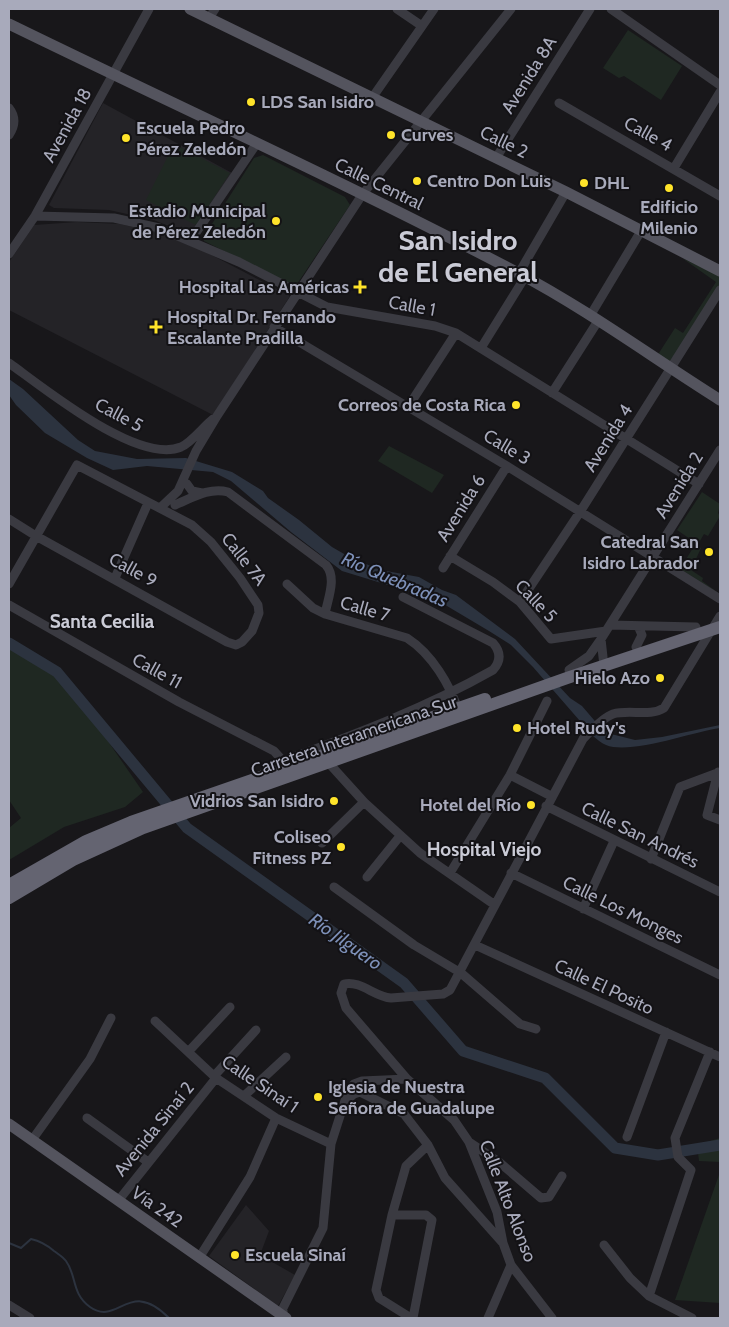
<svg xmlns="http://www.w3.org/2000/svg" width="729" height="1327" viewBox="0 0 729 1327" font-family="Cabin,sans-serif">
  <rect width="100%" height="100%" fill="#18171a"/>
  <!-- built -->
  <path fill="#242327" d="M103,103L232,173L190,235L154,220L109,210L54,208L49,205Z
    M77,222L120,224L156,232L202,250L290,296L213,415L9,310V262L34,225Z
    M246,1205L269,1231L260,1255L295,1275L278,1306L209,1256Z"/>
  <!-- green -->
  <path fill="#1f2822" d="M628,30L682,66L661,100L624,76L619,78L603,68Z
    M174,144L230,173L196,225L146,200Z
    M263,155L345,197L350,205L297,284L292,285L204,241L203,238L254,158Z
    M682,258L720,276V285L670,364L657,356L675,328L683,333L716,282Z
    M389,446L444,475L432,493L378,461Z
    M702,492L720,504L718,513L720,516L708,536L704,534L697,546L701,548L691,570L703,578L702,581L720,594L680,569L696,543L677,530Z
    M9,643L57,672L81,702L143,792L125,807L64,827L9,860V828L21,818L9,800Z
    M720,1138V1162L699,1161L697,1145Z
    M720,1172V1303L675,1300Z"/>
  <!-- water -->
  <path fill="#2c333f" d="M9,379L23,389L78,440L95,451L137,459L186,458L232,472L263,491L268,498L299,520L332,547L351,558L381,570L419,577L442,590L456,595L515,639L570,698L582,706L600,727L611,734L635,740L662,737L720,725V728C692,732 630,755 606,745C601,743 597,739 593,736L533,667L511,645L489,631L447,606L427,597L342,571L291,532L231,481L213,472L147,466L113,470L87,458L45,433L16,405L9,395Z"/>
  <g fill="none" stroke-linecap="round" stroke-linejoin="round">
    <!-- stream -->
    <path stroke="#2c333f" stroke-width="2" d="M9,1243L21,1248L31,1239C40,1241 46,1244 54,1251C58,1254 63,1257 66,1261C77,1276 71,1293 90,1307C118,1327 129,1277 169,1318"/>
    <!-- river -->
    <path stroke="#2c333f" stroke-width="11" d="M9,643L57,672L187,828L404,983L463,1051L545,1078L615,1148L658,1155L720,1145"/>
    <!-- minor -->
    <path stroke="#3a3a41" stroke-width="9" d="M397,9L422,26
      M611,9L720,85
      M209,18L215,9
      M372,98L434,9
      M559,103L720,196
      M9,108C16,117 15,126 9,135
      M496,158L590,9
      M674,168L720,92
      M35,216L114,218L159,228L239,262L327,307L435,326L456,333L699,484
      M191,240L257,143
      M9,254L35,216L149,9
      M519,273L566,192
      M590,316L641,231
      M274,327L507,466L720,599
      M481,348L525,277
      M9,363C44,388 138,465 181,447C192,442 203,427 213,419
      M552,393L598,321
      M408,407L456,333
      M187,484L192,491L202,493
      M175,505C192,498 209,487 228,492L326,565C337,578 328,598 325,614
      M160,508L178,491L196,451L217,416L362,195L511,9
      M9,519L36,536L227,642L236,645L242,642L252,631L259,613L258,605L240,578L211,542L192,525L77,465L9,584
      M450,556L493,582L520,602L551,639L606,631
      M443,568L507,466
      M115,578L148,503
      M287,584L313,608L325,614L407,638C432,654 450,685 459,712
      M520,602L580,512L720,290
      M9,605L179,702L274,751L283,761L285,767
      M610,625L696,627
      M601,639L604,666
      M636,647L642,635L638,626
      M569,670L589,656L601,639L720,450
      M326,760L364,802L420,853L495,905
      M283,761C356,734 426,708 493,670C501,661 501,652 493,643L403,597
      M718,772L707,815L720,820
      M510,775L551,796
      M546,806L720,892
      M322,843L364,802
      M651,859L680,787L720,772
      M450,873L510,775L547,701
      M511,873L720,975
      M367,877L400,836
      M334,887L414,945L461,973L520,1024L536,1029
      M583,909L614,841
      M475,945L720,1057
      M155,1021L216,1078L276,1118L331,1144
      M189,1051L230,1007
      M215,1075L256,1030
      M244,1096L286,1057
      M345,1102L354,1094L360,1092L404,1114L428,1145L445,1178L502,1242
      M87,1118L148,1162
      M627,1137L666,1032
      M32,1140L90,1059L111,1018
      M469,1142L499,1162L541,1198L549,1197L562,1176
      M118,1201L216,1078
      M392,1215H426L432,1220L413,1318
      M604,1245L630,1278L649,1296L692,1318
      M199,1258L250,1177L276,1118
      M649,1296L691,1170L678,1157L675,1138L710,1052
      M9,1305L30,1318
      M283,1318V1308L323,1228L331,1144L348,1091L354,1084L362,1081L407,1079
      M411,1318L379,1298L376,1290L392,1215L406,1166L428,1145
      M488,1318L511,1265
      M552,1318L511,1265L503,1243L497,1212L469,1142L454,1120L407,1079L346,1008L341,993L344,984C360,980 375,997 391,998L443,994L450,990L583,739C591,731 602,718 613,714C629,709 650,717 664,708L720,616"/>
    <!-- major -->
    <path stroke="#54545e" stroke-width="11" d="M190,9L566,192L720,271
      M9,24C179,107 351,185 518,273C588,310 653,358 720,400
      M9,1124L286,1318"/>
    <!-- highway -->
    <path stroke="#646471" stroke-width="12" d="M9,885L86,841L131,822L485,699
      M9,898L73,860L143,828L567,678L720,627"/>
  </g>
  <!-- markers -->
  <g fill="#ffe42a" stroke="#131215" stroke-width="2">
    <circle cx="251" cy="102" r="5"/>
    <circle cx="391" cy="135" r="5"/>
    <circle cx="126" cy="138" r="5"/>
    <circle cx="417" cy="181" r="5"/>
    <circle cx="584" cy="183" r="5"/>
    <circle cx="669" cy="188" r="5"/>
    <circle cx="276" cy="221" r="5"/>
    <path d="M357.5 279.5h5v5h5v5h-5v5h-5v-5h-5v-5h5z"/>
    <path d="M153.5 319.5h5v5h5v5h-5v5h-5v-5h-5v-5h5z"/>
    <circle cx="516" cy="405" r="5"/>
    <circle cx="709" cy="552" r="5"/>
    <circle cx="660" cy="678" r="5"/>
    <circle cx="517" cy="728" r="5"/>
    <circle cx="334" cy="801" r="5"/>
    <circle cx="531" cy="805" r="5"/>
    <circle cx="341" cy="847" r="5"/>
    <circle cx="318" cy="1097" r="5"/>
    <circle cx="235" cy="1255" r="5"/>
  </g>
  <g text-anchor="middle" stroke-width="4" stroke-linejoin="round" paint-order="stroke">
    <!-- street labels -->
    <g font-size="18" fill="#a8aabb" stroke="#131215">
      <text transform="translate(529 75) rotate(-58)" y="6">Avenida 8A</text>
      <text transform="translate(67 125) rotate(-61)" y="6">Avenida 18</text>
      <text transform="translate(648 134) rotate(29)" y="6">Calle 4</text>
      <text transform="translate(504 142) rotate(26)" y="6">Calle 2</text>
      <text transform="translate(379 184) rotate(26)" y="6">Calle Central</text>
      <text transform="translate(412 306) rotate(10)" y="6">Calle 1</text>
      <text transform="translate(119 415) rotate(28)" y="6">Calle 5</text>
      <text transform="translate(608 438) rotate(-58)" y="6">Avenida 4</text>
      <text transform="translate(507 447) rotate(31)" y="6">Calle 3</text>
      <text transform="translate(679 485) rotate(-58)" y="6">Avenida 2</text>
      <text transform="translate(461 508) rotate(-58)" y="6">Avenida 6</text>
      <text transform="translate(244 559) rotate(52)" y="6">Calle 7A</text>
      <text transform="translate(133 570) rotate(29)" y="6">Calle 9</text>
      <text transform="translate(536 601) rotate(46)" y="6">Calle 5</text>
      <text transform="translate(365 609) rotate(16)" y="6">Calle 7</text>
      <text transform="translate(157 671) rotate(29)" y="6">Calle 11</text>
      <text transform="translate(354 736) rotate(-19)" y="6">Carretera Interamericana Sur</text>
      <text transform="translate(640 835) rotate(26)" y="6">Calle San Andrés</text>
      <text transform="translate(623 910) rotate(26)" y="6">Calle Los Monges</text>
      <text transform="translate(604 987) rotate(25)" y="6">Calle El Posito</text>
      <text transform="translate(260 1084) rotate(34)" y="6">Calle Sinaí 1</text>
      <text transform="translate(154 1129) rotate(-51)" y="6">Avenida Sinaí 2</text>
      <text transform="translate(508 1201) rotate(69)" y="6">Calle Alto Alonso</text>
      <text transform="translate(157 1207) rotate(35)" y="6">Vía 242</text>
    </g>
    <!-- poi labels -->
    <g font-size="18" font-weight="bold" fill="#a8aabb" stroke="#131215" text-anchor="start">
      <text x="261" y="108">LDS San Isidro</text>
      <text x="136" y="134">Escuela Pedro<tspan x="136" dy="21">Pérez Zeledón</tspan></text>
      <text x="401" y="141">Curves</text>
      <text x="427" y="187">Centro Don Luis</text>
      <text x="594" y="189">DHL</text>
      <text x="669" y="213" text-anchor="middle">Edificio<tspan x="669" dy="21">Milenio</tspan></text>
      <text x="266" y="217" text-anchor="end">Estadio Municipal<tspan x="266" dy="21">de Pérez Zeledón</tspan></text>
      <text x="349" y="293" text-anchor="end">Hospital Las Américas</text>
      <text x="167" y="323">Hospital Dr. Fernando<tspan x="167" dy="21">Escalante Pradilla</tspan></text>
      <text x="506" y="411" text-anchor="end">Correos de Costa Rica</text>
      <text x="699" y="548" text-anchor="end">Catedral San<tspan x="699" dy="21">Isidro Labrador</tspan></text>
      <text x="650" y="684" text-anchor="end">Hielo Azo</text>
      <text x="527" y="734">Hotel Rudy's</text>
      <text x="324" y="807" text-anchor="end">Vidrios San Isidro</text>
      <text x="521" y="811" text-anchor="end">Hotel del Río</text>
      <text x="331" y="843" text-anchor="end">Coliseo<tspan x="331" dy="21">Fitness PZ</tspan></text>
      <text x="328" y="1093">Iglesia de Nuestra<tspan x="328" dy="21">Señora de Guadalupe</tspan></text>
      <text x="245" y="1261">Escuela Sinaí</text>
    </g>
    <!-- water labels -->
    <g font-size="19" font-style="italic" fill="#7d90b8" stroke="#131215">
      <text transform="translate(395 579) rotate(23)" y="7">Río Quebradas</text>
      <text transform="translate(346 941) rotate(35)" y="7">Río Jilguero</text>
    </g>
    <!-- neighbourhood labels -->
    <g font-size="19" font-weight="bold" fill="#cacbd6" stroke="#131215">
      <text x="102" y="628">Santa Cecilia</text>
      <text x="484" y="856">Hospital Viejo</text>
    </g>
    <!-- town labels -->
    <g font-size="28" font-weight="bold" fill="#cacbd6" stroke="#131215">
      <text x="458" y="250">San Isidro<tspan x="458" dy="32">de El General</tspan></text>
    </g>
  </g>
  <!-- border -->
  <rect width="729" height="1327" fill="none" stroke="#a8aabb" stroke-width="20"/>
</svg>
